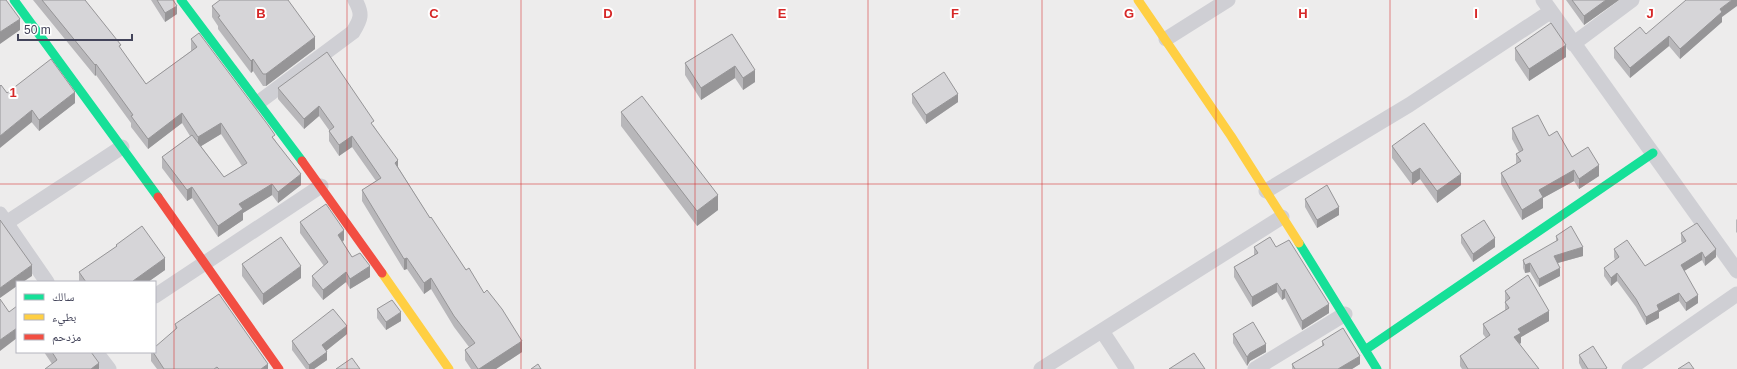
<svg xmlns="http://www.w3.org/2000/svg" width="1737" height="369" viewBox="0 0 1737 369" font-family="Helvetica,'Noto Naskh Arabic',sans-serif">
  <rect width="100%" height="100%" fill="#edecec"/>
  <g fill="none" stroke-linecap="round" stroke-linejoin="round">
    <!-- street -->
    <path stroke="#cfcfd4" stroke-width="15" d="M1543,0L1737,271
      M1166,39L1228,0
      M1573,44L1632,0
      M259,102L353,32C361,19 363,14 355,0
      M1266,191L1409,105L1550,12
      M0,214L47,282
      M6,223L122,147
      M155,296L321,186
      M1102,331L1127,369
      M96,352L109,369
      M1041,369L1282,217
      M1255,369L1345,314
      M1629,369L1737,294"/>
    <!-- fast -->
    <path stroke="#16e098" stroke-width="9" d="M14,0L158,197
      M181,0L302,161
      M1299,243L1377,369
      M1365,350L1653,153"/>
    <!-- slow -->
    <path stroke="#ffcf43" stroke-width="9" d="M1138,0L1231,136L1299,243
      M382,273L449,369"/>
    <!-- jam -->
    <path stroke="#f24e42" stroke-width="9" d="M302,161L382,273
      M158,197L279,369"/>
  </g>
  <!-- wall -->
  <path fill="#b8b7ba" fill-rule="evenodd" d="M33,0H85L146,84L191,51V39L275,140L301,185L278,203L272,195L243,213V220L218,237L192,198L187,201L162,168V157L190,136L182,123L148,149L131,127V123L96,75L95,76ZM221,134L242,166L224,177L201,146Z
    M151,0H173L177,14L165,22Z
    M1566,0H1619L1584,25Z
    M212,6L315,49L266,86H263L253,71L251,73L218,29V26L212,17Z
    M1722,17V22L1680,59L1669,46L1630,78L1614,58V48L1646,34Z
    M732,34L755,82L743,90L735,78L701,100L685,75V63Z
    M1515,48L1566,57L1529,81L1515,60Z
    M278,88L374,126L398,167L430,218L466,270L484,293L522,352L496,369H471L465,360V350L469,347L454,327L431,289L424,294L407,269L404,270L362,201V190L376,181L352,147L339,156L329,141V130L319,116L304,129L278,99Z
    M7,93L75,103L39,131Z
    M912,94L958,102L926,124L912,103Z
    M621,112L718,210L697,226L621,126Z
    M1512,128L1549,136L1572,157L1599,176L1579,189L1574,181L1543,198V208L1522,220L1501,184V173L1516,164V154L1519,152L1512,139Z
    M1392,146L1461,185L1437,203L1420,179L1412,185L1392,158Z
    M1305,199L1339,215L1317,228L1305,207Z
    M1737,219V233L1736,232V220Z
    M300,222L344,240L343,242L352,257L370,277L350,289L346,282L323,300L312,286V276L324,266L300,233Z
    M1681,233L1716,257L1705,266L1702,260L1684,271L1698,303L1686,311L1679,301L1659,312V318L1646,325L1636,307L1617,281L1611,286L1604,276V268L1615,260L1614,257V249L1645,266L1682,243L1681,241Z
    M1461,235L1495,247L1473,262L1461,243Z
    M1556,236L1583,256L1558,263L1560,276L1539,287L1530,272L1525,273L1523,268V260L1556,242Z
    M116,245L165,270L148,282H79V272L116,247Z
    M1254,247H1276L1329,313L1302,330L1285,298L1282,300L1277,292L1252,307L1234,277V267L1254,255Z
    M242,264L301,278L263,305L242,276Z
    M1505,291L1549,321L1521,337V343L1519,344L1539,369H1462L1460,366V356L1486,338L1483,334V324L1505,310Z
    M377,309L401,321L386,330L377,318Z
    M175,324L268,369H157L151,361V352H155L175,331Z
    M347,334L326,351L327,360L314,369H306L292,350V341Z
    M1233,334L1266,352L1250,361L1247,366L1233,343Z
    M1322,341L1360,364L1352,369H1292V364L1322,346Z
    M44,352H91L99,369L52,364Z
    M1579,355L1607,369H1582L1579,363Z"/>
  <!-- shaded-wall -->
  <path fill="#969597" d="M1606,0H1619L1584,25V16Z
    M1732,0H1737V6L1722,17V22L1680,59V49L1720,9Z
    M177,6V14L165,22V13Z
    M20,19V30L0,44V32Z
    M1669,36V46L1630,78V68Z
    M315,37V49L266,86V74Z
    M1566,45V57L1529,81V69Z
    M253,59V71L251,73V61Z
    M96,64V75L95,76V65Z
    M735,66V78L701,100V88Z
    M755,70V82L743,90V78Z
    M75,92V103L39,131V120Z
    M958,94V102L926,124V115Z
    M319,106V116L304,129V119Z
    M32,110V122L0,148V136Z
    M182,113V123L148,149V139Z
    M221,123V134L198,148V137Z
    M352,136V147L339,156V145Z
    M398,160V171L395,163Z
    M1599,165V176L1579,189V179Z
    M1420,168V179L1412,185V173Z
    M1574,170V181L1543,198V208L1522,220V210L1539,190Z
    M301,174V185L278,203V192Z
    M1461,174V185L1437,203V191Z
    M272,184V195L243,213V220L218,237V226L239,204Z
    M192,187V198L187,201V190Z
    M718,195V210L697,226V211Z
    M1339,207V215L1317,228V220Z
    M344,230V240L338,245V235Z
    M1495,238V247L1473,262V254Z
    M1583,247V256L1554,264V256Z
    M1716,249V257L1705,266V258Z
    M1702,252V260L1681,273V265Z
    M165,258V270L148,282H133V281Z
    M407,258V269L404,270V259Z
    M1530,263V272L1525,273V265Z
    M32,265V276L23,282H17V286L0,298V288Z
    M301,266V278L263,305V294Z
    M370,266V277L350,289V279Z
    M1560,268V276L1539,287V279Z
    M346,272V282L323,300V290Z
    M1617,273V281L1611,286V278Z
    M431,278V289L424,294V283Z
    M1277,283V292L1252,307V297Z
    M1285,289V298L1282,300V291Z
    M1679,293V301L1659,312V318L1646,325V317L1657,305Z
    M1698,295V303L1686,311V303Z
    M1329,304V313L1302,330V321Z
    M1549,311V321L1521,337V343L1514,347V337L1518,329Z
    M401,312V321L386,330V322Z
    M347,326V334L322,354V345Z
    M17,328V338L0,351V340Z
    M522,341V352L496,369H479Z
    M1266,344V352L1250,361L1247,366V357L1250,353Z
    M327,352V360L314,369H309V365Z
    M1360,356V364L1352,369H1338Z
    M99,363V369H91Z
    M268,364V369H261Z"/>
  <!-- building -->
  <path fill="#d6d5d8" stroke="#969597" d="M0,0H6L20,19L0,32Z
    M42,0H85L121,45L119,46L146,84L197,47L191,39L199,33L268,125L275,135L272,137L301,174L278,192L272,184L239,204L243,209L218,226L192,187L187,190L162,157L192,135L224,177L247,163L221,123L198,137L182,113L148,139L131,116L133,115L96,64L95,65Z
    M157,0H173L177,6L165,13Z
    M220,0H288L315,37L266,74H263L253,59L251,61L218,17L220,16L212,6Z
    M1572,0H1606L1584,16Z
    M1686,0H1732L1720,9L1722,12L1680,49L1669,36L1630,68L1614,48L1640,27L1646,34Z
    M1551,23L1566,45L1529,69L1515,48Z
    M732,34L755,70L743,78L735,66L701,88L685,63Z
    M327,52L374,121L371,123L398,160L395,163L430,218L431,217L466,270L469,268L484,293L487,290L502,309L522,341L479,369H478L465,350L475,343L454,316L431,278L424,283L407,258L404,259L362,190L381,178L352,136L339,145L329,131L334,127L319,106L304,119L278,88Z
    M51,59L75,92L39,120L32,110L0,136V86L1,85L7,93Z
    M944,72L958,94L926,115L912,94Z
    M642,96L718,195L697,211L621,112Z
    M1538,115L1549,136L1557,131L1572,157L1588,147L1599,165L1579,179L1574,170L1539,190L1543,197L1522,210L1501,173L1521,161L1516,154L1523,150L1512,128Z
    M1424,123L1461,174L1437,191L1420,168L1412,173L1392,146Z
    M1327,185L1339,207L1317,220L1305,199Z
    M326,204L344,230L338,235L352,257L360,253L370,266L350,279L346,272L323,290L312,276L328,262L300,222Z
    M0,220L32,265L0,288Z
    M1484,220L1495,238L1473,254L1461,235Z
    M1697,223L1716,249L1705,258L1702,252L1681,265L1698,295L1686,303L1679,293L1657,305L1659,310L1646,317L1636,299L1617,273L1611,278L1604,268L1619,257L1614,249L1627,240L1645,266L1686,241L1681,233Z
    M142,226L165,258L133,281L134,282H86L79,272L117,246L116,245Z
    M1571,226L1583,247L1554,256L1560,268L1539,279L1530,263L1525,265L1523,260L1558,240L1556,236Z
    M281,237L301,266L263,294L242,264Z
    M1270,237L1276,247L1289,240L1329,304L1302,321L1285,289L1282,291L1277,283L1252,297L1234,267L1258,253L1254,247Z
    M1528,275L1549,311L1518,329L1521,333L1514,337L1539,369H1468L1460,356L1490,335L1483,324L1509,308L1505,302L1510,298L1505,291Z
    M219,294L268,364L261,369H219L217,367L214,369H164L153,352H155V347L177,328L175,324Z
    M0,299L9,312L17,306V328L0,340Z
    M392,300L401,312L386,322L377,309Z
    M333,309L347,326L322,345L327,352L309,365L292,341Z
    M1253,322L1266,344L1250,353L1247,357L1233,334Z
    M1343,328L1360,356L1338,369H1295L1292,364L1324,345L1322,341Z
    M1593,346L1607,368L1605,369H1588L1579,355Z
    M52,352H91L99,363L91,369H45L57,360Z
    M1194,353L1205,369H1169Z
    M352,358L360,369H336Z
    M1689,362L1694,369H1678Z
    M538,364L541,369H531Z"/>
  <!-- grid -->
  <path fill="none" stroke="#d62828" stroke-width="1" stroke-opacity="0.55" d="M174,0V369M347,0V369M521,0V369M695,0V369M868,0V369M1042,0V369M1216,0V369M1390,0V369M1563,0V369M0,184H1737"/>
  <g font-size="13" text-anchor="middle" font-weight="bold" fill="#d62828" stroke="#fff" stroke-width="4" stroke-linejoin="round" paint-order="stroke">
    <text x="261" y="18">B</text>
    <text x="434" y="18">C</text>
    <text x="608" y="18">D</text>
    <text x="782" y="18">E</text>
    <text x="955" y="18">F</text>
    <text x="1129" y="18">G</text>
    <text x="1303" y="18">H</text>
    <text x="1476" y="18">I</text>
    <text x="1650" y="18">J</text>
    <text x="13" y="97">1</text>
  </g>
  <!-- legend -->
  <rect x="16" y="281" width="140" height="72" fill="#ffffff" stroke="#b4b4bd"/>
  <rect x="24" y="294" width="20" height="6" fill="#16e098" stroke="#b4b4bd"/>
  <text x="52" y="301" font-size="12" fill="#43445a">سالك</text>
  <rect x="24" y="314" width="20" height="6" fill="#ffcf43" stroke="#b4b4bd"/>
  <text x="52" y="321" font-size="12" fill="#43445a">بطيء</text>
  <rect x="24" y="334" width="20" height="6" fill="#f24e42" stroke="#b4b4bd"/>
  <text x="52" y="341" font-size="12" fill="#43445a">مزدحم</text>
  <!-- scale -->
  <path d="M18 34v6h114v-6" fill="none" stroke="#43445a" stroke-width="2"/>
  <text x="24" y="34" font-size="12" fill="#43445a" stroke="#ffffff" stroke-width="3" paint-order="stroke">50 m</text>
</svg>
